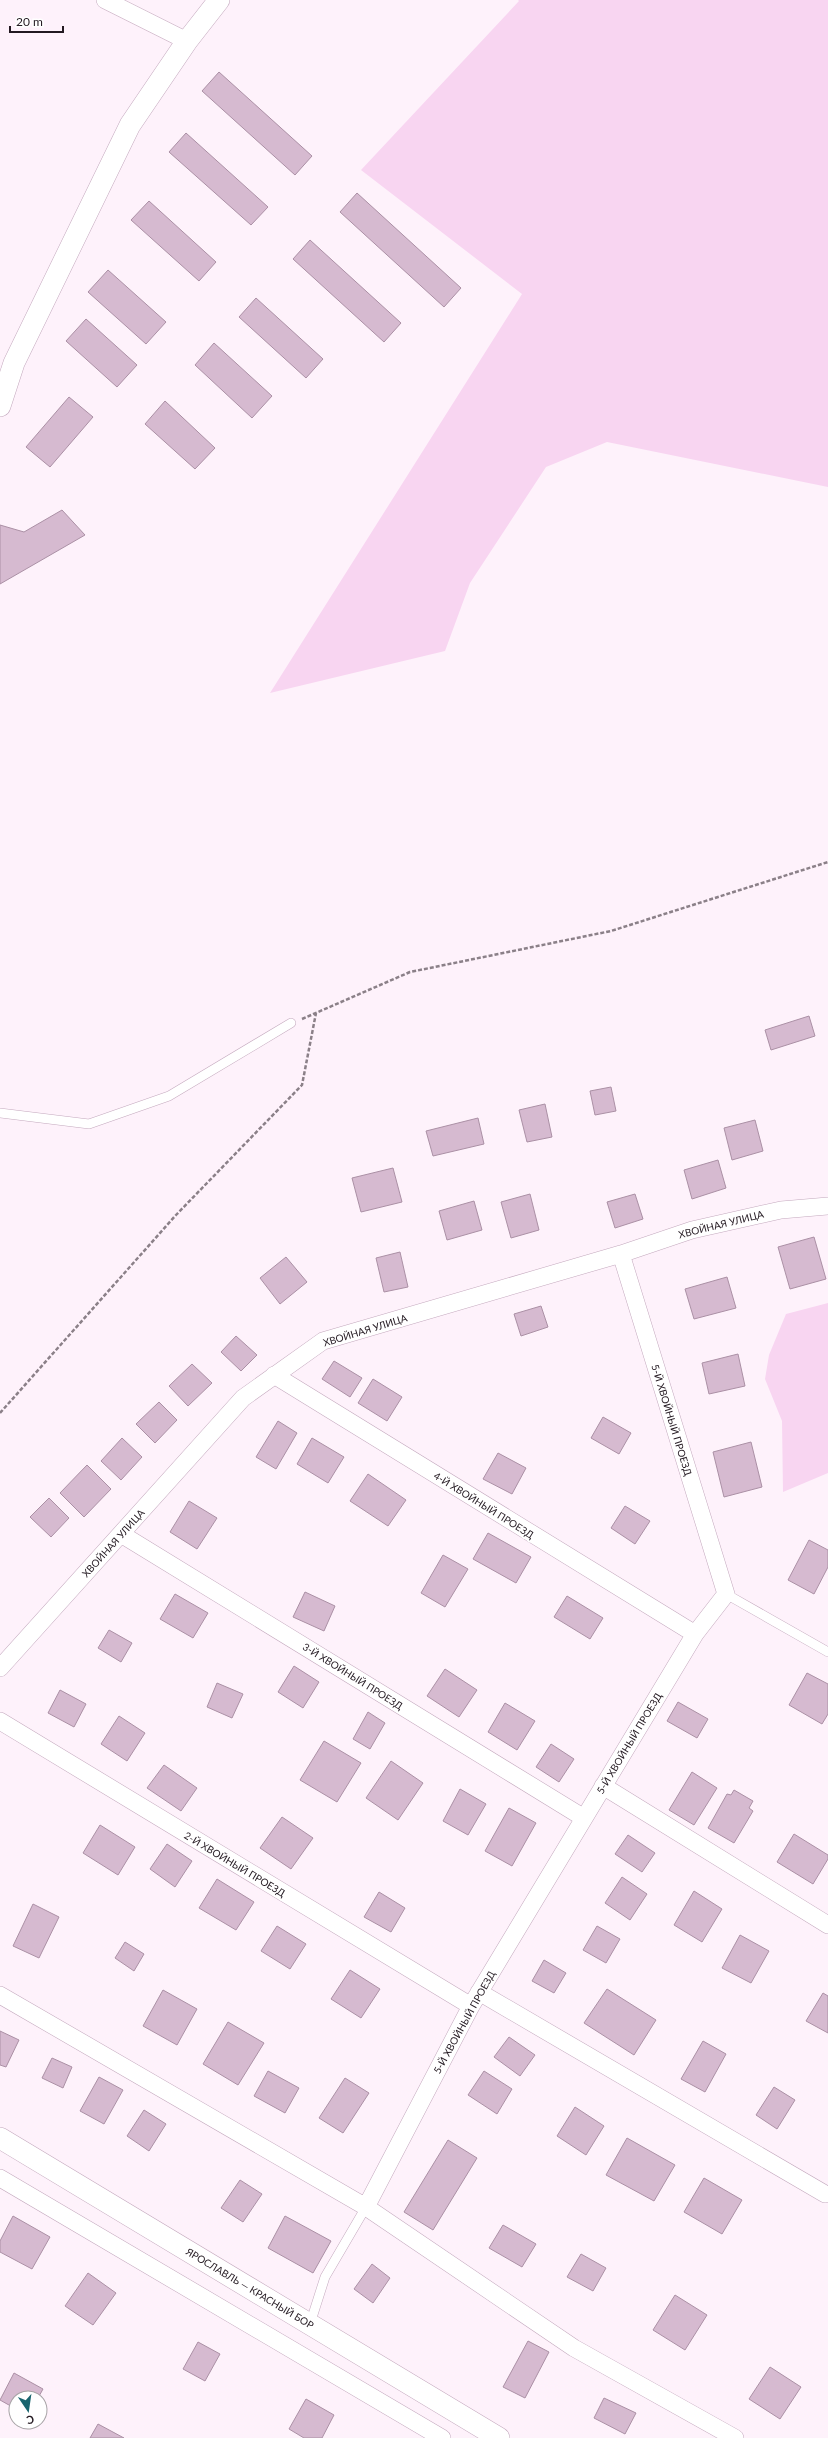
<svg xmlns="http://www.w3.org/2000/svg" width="828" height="2438" viewBox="0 0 828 2438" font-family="Lato,sans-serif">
  <rect width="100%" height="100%" fill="#fef2fb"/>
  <!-- green -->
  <path fill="#f8d5f1" d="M518,0H828V487L607,442L546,467L470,583L445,651L270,693L522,294L361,170L519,1Z
    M828,1303V1473L783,1492L782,1421L765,1379L769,1355L786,1314Z"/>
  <!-- building -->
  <path fill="#d6bad0" stroke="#ab90a5" d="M219,72L312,156L295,175L202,91Z
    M186,133L268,207L251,225L169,152Z
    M357,193L461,288L444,307L340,212Z
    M149,201L216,262L199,281L131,220Z
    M310,240L401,323L384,342L293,259Z
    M108,270L166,322L146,344L88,292Z
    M256,298L323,359L306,378L239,317Z
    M86,319L137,365L117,387L66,341Z
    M214,343L272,396L252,418L195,365Z
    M69,397L93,417L50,467L26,447Z
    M165,401L215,448L195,469L145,424Z
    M62,510L85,535L0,584V525L24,532Z
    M809,1016L815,1036L771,1050L765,1030Z
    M611,1087L616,1111L595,1115L590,1091Z
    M545,1104L552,1137L527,1142L519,1110Z
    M478,1118L484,1144L433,1156L426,1131Z
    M755,1120L763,1151L732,1160L724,1128Z
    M718,1160L726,1188L692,1199L684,1170Z
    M393,1168L402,1202L361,1212L352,1178Z
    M530,1194L539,1230L511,1238L501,1202Z
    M635,1194L643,1219L615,1228L607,1202Z
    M474,1201L482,1230L447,1240L439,1211Z
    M814,1237L826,1279L790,1289L778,1247Z
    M400,1252L408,1287L384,1292L376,1258Z
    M286,1257L307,1282L280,1304L260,1278Z
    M727,1277L736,1308L694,1319L685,1289Z
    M541,1306L548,1327L521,1336L514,1314Z
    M236,1336L257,1355L241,1371L221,1352Z
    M738,1354L745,1386L709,1394L702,1363Z
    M334,1361L362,1378L350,1397L322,1379Z
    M192,1364L212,1383L188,1406L169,1386Z
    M373,1379L402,1397L387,1421L358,1403Z
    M159,1402L177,1420L155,1443L136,1424Z
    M603,1417L631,1433L619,1454L591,1438Z
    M278,1421L297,1433L276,1469L256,1457Z
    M122,1438L142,1457L121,1480L101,1461Z
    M312,1438L344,1457L328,1483L297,1464Z
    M751,1442L762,1487L724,1497L713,1452Z
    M498,1453L526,1468L512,1494L483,1479Z
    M87,1465L111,1489L84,1517L60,1493Z
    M368,1474L406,1500L388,1526L350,1501Z
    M49,1498L69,1518L51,1537L30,1517Z
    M189,1501L217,1518L197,1549L170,1532Z
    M625,1506L650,1521L635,1544L611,1528Z
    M488,1533L531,1557L516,1583L473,1559Z
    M809,1540L828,1550V1567L814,1594L788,1580Z
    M443,1555L468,1569L445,1607L421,1593Z
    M305,1592L335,1606L324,1631L293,1617Z
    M175,1594L208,1613L193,1638L160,1619Z
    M567,1596L603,1618L590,1639L554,1617Z
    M109,1630L132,1643L121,1662L98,1648Z
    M294,1666L319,1682L303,1708L278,1692Z
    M445,1669L477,1690L459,1717L427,1696Z
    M807,1673L828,1684V1714L822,1724L789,1705Z
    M217,1683L243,1694L232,1718L207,1707Z
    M60,1690L86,1704L74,1727L48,1713Z
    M678,1702L708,1719L697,1738L667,1721Z
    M505,1703L535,1721L517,1750L488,1732Z
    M368,1712L385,1723L370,1749L353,1739Z
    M119,1716L145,1733L127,1761L101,1744Z
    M324,1741L361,1763L337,1802L300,1780Z
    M551,1744L574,1759L559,1782L536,1767Z
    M391,1761L423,1783L398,1820L366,1798Z
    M164,1765L197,1788L181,1811L147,1788Z
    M692,1772L717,1788L694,1825L669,1810Z
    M460,1789L486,1804L468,1835L443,1821Z
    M734,1790L753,1801L749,1808L753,1811L734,1843L708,1828L727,1794L731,1795Z
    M509,1808L536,1823L512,1866L485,1851Z
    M282,1817L313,1838L291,1869L260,1848Z
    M100,1825L135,1847L118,1875L83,1853Z
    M794,1834L828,1855V1859L813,1884L777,1862Z
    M628,1835L655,1853L642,1872L615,1854Z
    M167,1844L192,1861L175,1887L150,1869Z
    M622,1877L647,1894L630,1920L605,1903Z
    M217,1879L254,1902L236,1930L199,1908Z
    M694,1891L722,1909L702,1942L674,1925Z
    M379,1892L405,1908L391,1932L364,1917Z
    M33,1904L59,1917L39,1958L13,1946Z
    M277,1926L306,1944L290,1969L261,1951Z
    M597,1926L620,1939L606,1963L583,1950Z
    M740,1935L769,1951L751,1983L722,1968Z
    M125,1942L144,1954L134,1971L115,1958Z
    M544,1960L566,1973L554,1993L532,1981Z
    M350,1970L380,1989L361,2018L331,1999Z
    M607,1989L656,2020L634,2055L584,2023Z
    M163,1990L197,2009L177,2045L143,2026Z
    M823,1993L828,1996V2033L806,2021Z
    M228,2022L264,2043L238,2085L203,2064Z
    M0,2031L19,2040L6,2067L0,2065Z
    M509,2037L535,2055L520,2076L494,2057Z
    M703,2041L726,2054L705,2092L681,2079Z
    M52,2058L72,2067L63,2088L42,2078Z
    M268,2071L299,2088L285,2113L254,2096Z
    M484,2071L512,2089L497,2114L468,2095Z
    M99,2077L123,2090L104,2124L80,2111Z
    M345,2078L369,2093L343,2133L319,2118Z
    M774,2087L795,2100L777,2129L756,2115Z
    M575,2107L604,2126L586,2155L557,2136Z
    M144,2110L166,2124L149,2151L127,2136Z
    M627,2138L675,2165L654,2201L606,2175Z
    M448,2140L477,2158L433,2230L404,2212Z
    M704,2178L742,2200L722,2234L684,2212Z
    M240,2180L262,2194L243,2222L221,2208Z
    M13,2216L50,2237L32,2269L0,2252V2241Z
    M285,2216L331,2241L313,2273L268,2248Z
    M503,2225L536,2244L522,2267L489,2248Z
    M581,2254L606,2268L593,2291L567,2277Z
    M372,2264L390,2278L373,2303L354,2289Z
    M88,2273L116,2293L93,2325L65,2306Z
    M675,2295L707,2315L685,2350L653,2330Z
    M528,2341L549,2352L525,2398L503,2387Z
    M198,2342L220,2354L205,2381L183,2369Z
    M770,2367L801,2387L780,2419L749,2399Z
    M14,2373L43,2389L38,2398H16V2409L0,2400Z
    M604,2398L636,2413L625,2434L594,2418Z
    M306,2399L334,2415L322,2438H304L289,2429Z
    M98,2424L124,2438H90Z"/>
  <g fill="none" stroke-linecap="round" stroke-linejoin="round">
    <!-- service casing -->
    <g stroke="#c4a9be" stroke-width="10">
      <path id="service" d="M0,1113L89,1124L169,1096L291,1023
        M726,1594L828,1652
        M310,2324L325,2277L366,2207"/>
    </g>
    <!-- minor casing -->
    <g stroke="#c4a9be" stroke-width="18">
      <path id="minor" d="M105,0L187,41
        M274,1375L695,1634
        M121,1534L584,1818
        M0,1668L243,1398L323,1341L621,1254L692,1230L781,1210L828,1206
        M0,1721L471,2006
        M603,1786L828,1925
        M479,1992L825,2194
        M0,1995L366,2207L574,2348L735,2438
        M0,2178L442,2438
        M366,2207L471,2006L695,1634L726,1594L621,1254"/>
    </g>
    <!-- tertiary casing -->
    <g stroke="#c4a9be" stroke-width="22">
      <path id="tertiary" d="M0,406L14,363L130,125L187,41L219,0
        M0,2138L499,2438"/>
    </g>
    <!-- path -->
    <path stroke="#8b8088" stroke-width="2.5" stroke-dasharray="4 2" stroke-linecap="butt" d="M302,1019L410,972L611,931L828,862
      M0,1413L176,1215L302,1085L316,1013"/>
    <!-- service -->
    <use href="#service" stroke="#fff" stroke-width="9"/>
    <!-- minor -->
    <use href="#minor" stroke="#fff" stroke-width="17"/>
    <!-- tertiary -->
    <use href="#tertiary" stroke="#fff" stroke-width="21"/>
  </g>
  <g text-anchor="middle" stroke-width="4" stroke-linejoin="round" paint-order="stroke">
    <!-- street labels -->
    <g font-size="10" fill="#231921" stroke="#fff">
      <text transform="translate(721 1224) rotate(-14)" y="4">ХВОЙНАЯ УЛИЦА</text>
      <text transform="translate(365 1330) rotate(-17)" y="4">ХВОЙНАЯ УЛИЦА</text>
      <text transform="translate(672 1420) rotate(73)" y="4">5-Й ХВОЙНЫЙ ПРОЕЗД</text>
      <text transform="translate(484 1505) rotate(32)" y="4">4-Й ХВОЙНЫЙ ПРОЕЗД</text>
      <text transform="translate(113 1543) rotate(-48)" y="4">ХВОЙНАЯ УЛИЦА</text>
      <text transform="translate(353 1676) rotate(32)" y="4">3-Й ХВОЙНЫЙ ПРОЕЗД</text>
      <text transform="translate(629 1743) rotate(-59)" y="4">5-Й ХВОЙНЫЙ ПРОЕЗД</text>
      <text transform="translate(235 1864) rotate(31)" y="4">2-Й ХВОЙНЫЙ ПРОЕЗД</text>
      <text transform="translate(464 2022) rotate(-61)" y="4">5-Й ХВОЙНЫЙ ПРОЕЗД</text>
      <text transform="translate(250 2288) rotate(31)" y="4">ЯРОСЛАВЛЬ — КРАСНЫЙ БОР</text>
    </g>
  </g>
  <!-- north arrow -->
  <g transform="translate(28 2410) rotate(167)"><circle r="19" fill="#ffffff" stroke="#a7a3a6"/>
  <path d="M0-3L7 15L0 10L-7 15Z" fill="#19656f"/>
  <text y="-6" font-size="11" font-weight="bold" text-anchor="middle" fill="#231921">С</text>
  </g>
  <!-- scale -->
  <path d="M10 26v6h53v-6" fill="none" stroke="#231921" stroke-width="2"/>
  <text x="16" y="26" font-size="12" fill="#231921" stroke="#ffffff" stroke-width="3" paint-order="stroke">20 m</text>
</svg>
